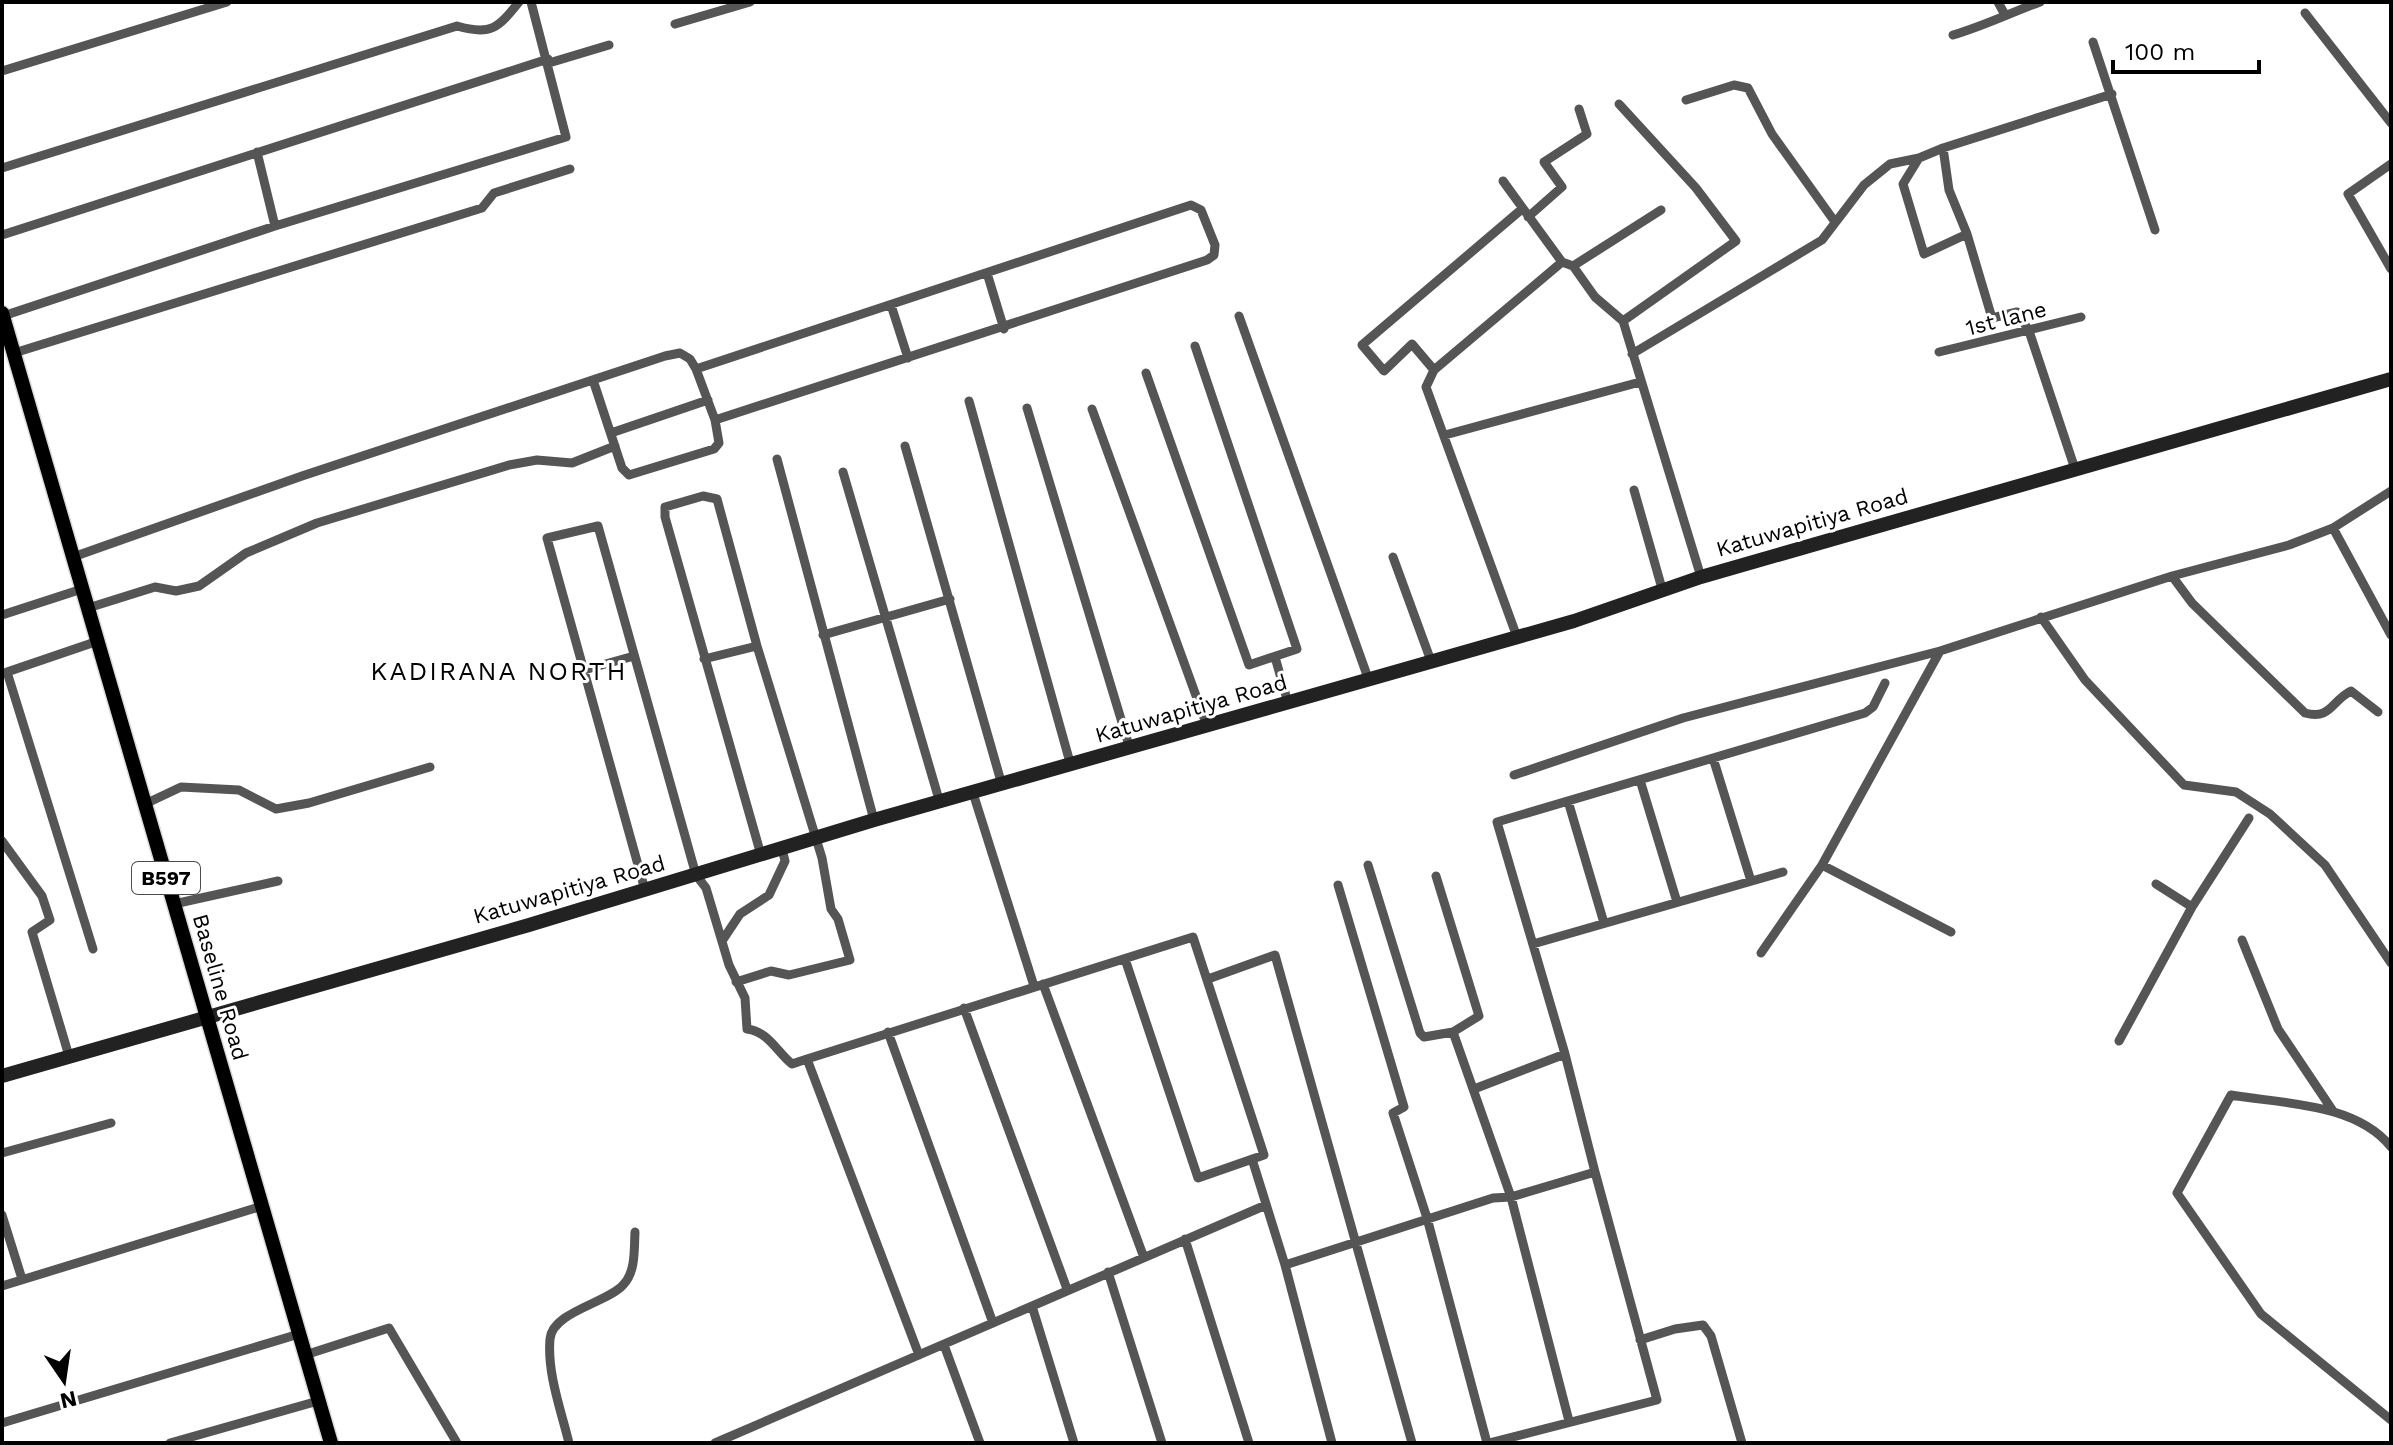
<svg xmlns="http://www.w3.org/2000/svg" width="2393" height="1445" viewBox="0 0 2393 1445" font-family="'Work Sans',sans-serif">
  <rect width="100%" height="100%" fill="#fff"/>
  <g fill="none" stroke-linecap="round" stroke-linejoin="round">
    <!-- primary casing -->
    <g stroke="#dbdbdb" stroke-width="17">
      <path id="primary" d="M2,313L331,1443"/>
    </g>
    <!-- street -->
    <path stroke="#555" stroke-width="9" d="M1998,2L2005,15
      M2305,13L2391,123
      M675,24L750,2
      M1953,35C1984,26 2010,13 2040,2
      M2093,42L2155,230
      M549,63L609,45
      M2,71L227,2
      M1686,100L1734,85L1748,88L1772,134L1835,222
      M1619,104L1696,188L1736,241L1623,321
      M1943,148L2112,94
      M257,152L275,226
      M2391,164L2348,194L2391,269
      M2,168L457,26C491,36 498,28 519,2
      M1503,181L1562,262
      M1528,217L1562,187L1544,162L1587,134L1579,109
      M1967,234L1949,190L1943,148L1919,158L1903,184L1924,254L1967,234L1992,318L2017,312L2029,331L2075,469
      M2,235L548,59
      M1573,266L1661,210
      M987,273L1004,329
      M891,305L908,358
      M3,316L275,226L566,137L531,2
      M1239,316L1368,678
      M1939,352L2081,317
      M14,353L482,208L494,193L570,169
      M1632,354L1822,240L1864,185L1890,164L1919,158
      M1434,370L1412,344L1384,371L1362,345L1522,209
      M1146,373L1249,665L1297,649L1195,346
      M593,380L622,468L629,475L714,449L719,443L715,420
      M969,401L1071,766
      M1027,408L1130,749
      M1092,409L1207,726
      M611,433L708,400
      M1445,435L1640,382
      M905,446L1002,785
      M777,459L874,820
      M843,472L940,803
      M1634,490L1663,592
      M2333,528L2391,635
      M73,557L302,476L665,356L680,353L690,359L696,369L715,420L1207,260L1214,255L1215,245L1201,210L1191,205L696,369
      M1393,557L1431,661
      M2172,576L2289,545L2333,528L2391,491
      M88,608L155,587L176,591L199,586L246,553L317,523L509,465L537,460L572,463L615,446
      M2,615L82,589
      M2041,617L2085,680L2184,785L2236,792L2270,814L2325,865L2391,963
      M823,635L950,599
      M1517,637L1426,387L1434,370L1562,262L1573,266L1595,297L1623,321L1701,577
      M1275,657L1288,703
      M704,659L757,646
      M584,670L634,656
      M1713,758L1751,881
      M1514,775L1683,718L1940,651L2172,576L2192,603L2305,713C2331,720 2331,701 2351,691L2378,712
      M1640,780L1677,902
      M973,793L1034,986
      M1568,801L1604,923
      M145,804L181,787L239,790L276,809L309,803L430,767
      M2,841L42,896L50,920L32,932L69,1056
      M1368,865L1420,1033L1424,1037L1453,1032
      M1822,865L1951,932
      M1436,876L1479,1016L1453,1032L1511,1197L1569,1421
      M2156,884L2192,907
      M1338,885L1404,1107L1393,1113L1427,1218L1487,1443
      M645,890L547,538L598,526L696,875L706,888L729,965L745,998L747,1029C769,1032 776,1051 792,1064L807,1059
      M174,904L278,881
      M2242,940L2278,1029L2333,1111
      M722,941L740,914L769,895L785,861L782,849
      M1533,944L1783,872
      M93,949L7,672L98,641
      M1761,953L1822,865L1940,651
      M1208,979L1275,955L1412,1443
      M736,982L771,971L789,975L850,960L838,919L831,909L822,858L757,646L717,499L703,496L665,507V517L761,855
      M1043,984L1143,1255
      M964,1008L1067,1289
      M888,1032L993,1323
      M2119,1041L2192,907L2249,818
      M1565,1054L1497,822L1865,713L1873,707L1885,683
      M1474,1089L1565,1054L1595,1172
      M2391,1147C2356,1103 2284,1104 2231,1095L2177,1193L2261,1314L2391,1420
      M2,1153L111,1123
      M1252,1159L1285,1265L1493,1198L1511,1197L1595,1172L1657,1400L1489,1443
      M2,1215L22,1279
      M1185,1239L1249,1443
      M1285,1265L1332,1443
      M1108,1272L1162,1443
      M2,1286L262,1206
      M1032,1306L1074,1443
      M1640,1340L1675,1329L1703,1325L1711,1336L1742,1443
      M944,1345L980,1443
      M305,1355L389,1328L457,1443
      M919,1355L807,1059L1193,937L1264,1155L1198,1178L1125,959
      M2,1423L299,1334
      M170,1443L318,1401
      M569,1443C561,1410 547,1373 550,1339C552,1312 607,1303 623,1285C636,1272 634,1249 635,1232
      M715,1443L1266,1205"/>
    <!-- secondary -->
    <path stroke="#222" stroke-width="14" d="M2,1076L529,925L874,820L1574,621L1701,577L2391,379"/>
    <!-- primary -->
    <use href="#primary" stroke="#000" stroke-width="14"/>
  </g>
  <g text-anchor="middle" stroke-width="6" stroke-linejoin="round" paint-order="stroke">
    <!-- shield labels -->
    <rect fill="#fff" stroke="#4c4c4c" stroke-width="2" x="132" y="862" width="68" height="32" rx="6"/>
    <g font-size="20" font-weight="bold" fill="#000">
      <text x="166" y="885">B597</text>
    </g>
    <!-- street labels -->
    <g font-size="22" fill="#000" stroke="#fff">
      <text transform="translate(2006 318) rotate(-14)" y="8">1st lane</text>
      <text transform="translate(1812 522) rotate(-16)" y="8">Katuwapitiya Road</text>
      <text transform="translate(1191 708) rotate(-16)" y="8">Katuwapitiya Road</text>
      <text transform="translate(569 889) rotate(-16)" y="8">Katuwapitiya Road</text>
      <text transform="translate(221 987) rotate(74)" y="8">Baseline Road</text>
    </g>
    <!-- quarter labels -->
    <g font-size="26" letter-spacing="2" fill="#000" stroke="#fff">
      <text x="499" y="680">KADIRANA NORTH</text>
    </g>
  </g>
  <!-- border -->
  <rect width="2393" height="1445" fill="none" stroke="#000000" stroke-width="8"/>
  <!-- north arrow -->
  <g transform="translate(64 1381) rotate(167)" stroke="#ffffff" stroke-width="6" paint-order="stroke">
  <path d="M0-6L14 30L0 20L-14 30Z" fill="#000000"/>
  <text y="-12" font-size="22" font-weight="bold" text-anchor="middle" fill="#000000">N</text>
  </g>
  <!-- scale -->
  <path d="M2113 60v12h146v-12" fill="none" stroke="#000000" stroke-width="4"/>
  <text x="2125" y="60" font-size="24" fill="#000000" stroke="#ffffff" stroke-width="6" paint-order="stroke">100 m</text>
</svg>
